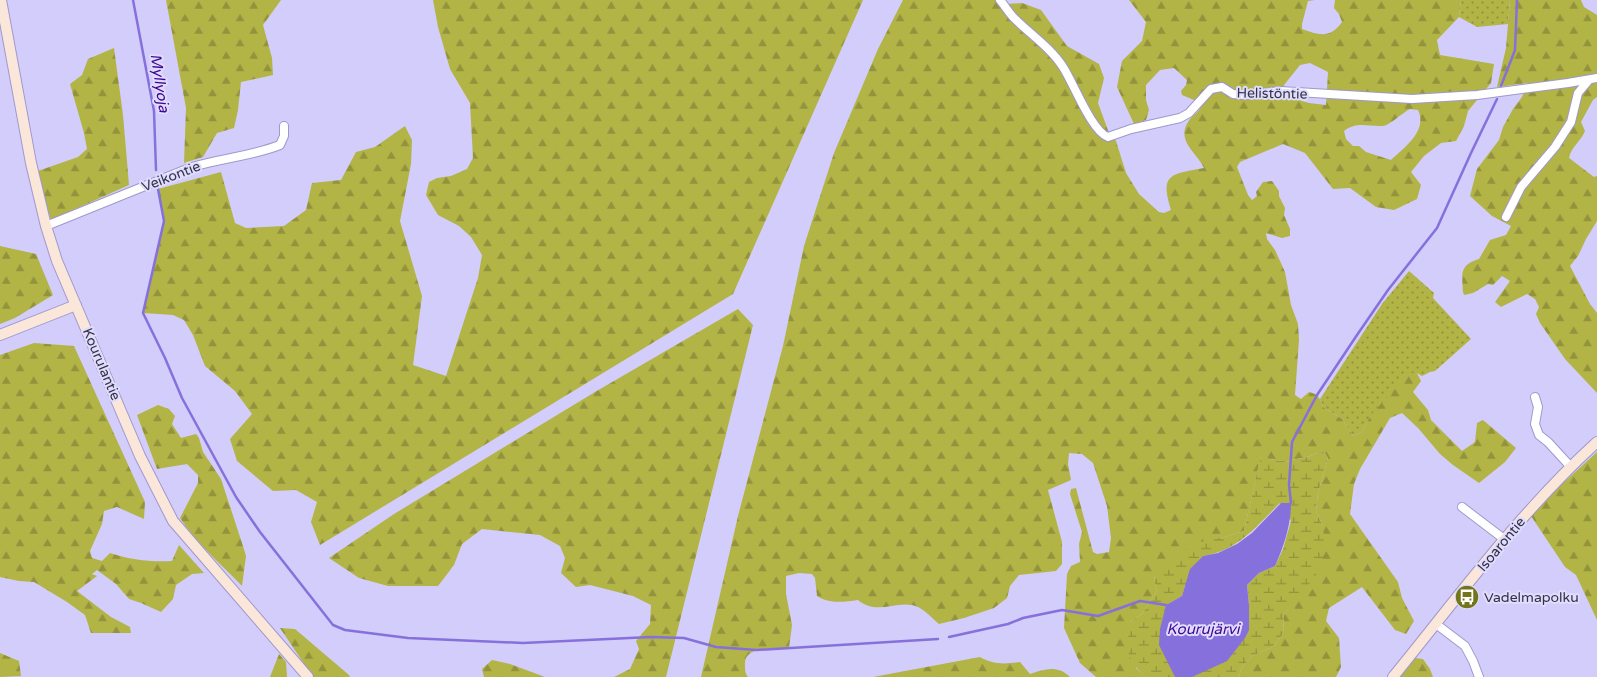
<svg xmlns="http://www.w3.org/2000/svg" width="1597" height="677" viewBox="0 0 1597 677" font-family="'Varela Round',sans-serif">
  <defs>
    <pattern id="grass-dots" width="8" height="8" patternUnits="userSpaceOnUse" patternTransform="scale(1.25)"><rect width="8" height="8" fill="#b2b446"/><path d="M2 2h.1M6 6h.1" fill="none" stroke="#92933c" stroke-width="1.8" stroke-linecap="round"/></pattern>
    <pattern id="forest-firs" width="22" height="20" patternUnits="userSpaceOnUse" patternTransform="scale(1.25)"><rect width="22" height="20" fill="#b2b446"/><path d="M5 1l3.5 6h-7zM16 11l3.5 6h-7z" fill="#92933c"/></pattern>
    <pattern id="wetland-marsh" width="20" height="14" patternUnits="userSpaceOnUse" patternTransform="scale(1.25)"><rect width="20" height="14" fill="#b2b446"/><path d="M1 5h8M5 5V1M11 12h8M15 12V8" fill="none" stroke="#92933c"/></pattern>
  </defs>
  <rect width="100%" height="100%" fill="#d2cdfa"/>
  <!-- grass -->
  <path fill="url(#grass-dots)" d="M1461,0H1510L1508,24L1477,27L1459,17Z
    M1409,271L1434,293L1433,298L1471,339L1435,371L1430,372L1422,376L1417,373C1392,393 1376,405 1361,433L1353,436L1342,419L1323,407L1320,399L1382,304Z"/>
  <!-- forest -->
  <path fill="url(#forest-firs)" fill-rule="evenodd" d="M166,0H281L263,25L272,58L273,75L241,82L238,110L234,128L217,133L203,157L184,163L186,108Z
    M433,0H863L733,294L320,545L311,522L317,502L296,490L273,491L237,461L230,439L252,414L235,391L205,366L193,335L184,320L173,315L143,313L164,221L158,189L221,172L235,223L246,228L284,226L306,210L312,183L341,180L356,152L375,147L405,126L412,140L411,164L400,221L422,296L413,365L446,376L478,278L482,255L471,237L459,226L438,215L426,195L429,182L437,178L451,176L467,169L473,158L470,103L450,69L438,27Z
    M903,0H1003L1006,4L1022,3L1041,10L1067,46L1099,64L1104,78L1098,103L1109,133L1116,141L1126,173L1139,194L1159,212L1164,213L1171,210C1159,173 1172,174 1204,168C1197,153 1176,141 1188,122C1192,115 1199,113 1201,106L1194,100L1182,95L1181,91L1186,85L1187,80L1174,68L1160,70L1146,85V100L1149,110L1146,120L1134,124L1117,87L1122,61L1142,41L1146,22L1129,0H1315L1308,1L1302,24V29C1319,35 1330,39 1342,22L1339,14L1334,8L1335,0H1461L1459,17L1437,40L1440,55L1494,64L1491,83L1468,111L1464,126L1456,141L1441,143L1424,156L1411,172L1421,185L1417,199L1394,210L1376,207L1350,188L1333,189L1305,153L1283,144L1240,162L1237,167L1248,195L1252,200L1257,196L1256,192L1263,182L1272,181L1279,191V196L1285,208L1284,215L1290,229V236L1282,238L1266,233L1267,239L1275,250L1285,272L1291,305L1298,324L1299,340L1295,395L1301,399L1309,392C1319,394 1320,399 1323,407L1342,419L1353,436L1361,433L1371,415L1408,373H1417L1421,381L1413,392L1428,410L1431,420L1462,451L1475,442L1477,423L1483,420L1516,448L1505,462L1479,483L1453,465L1440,454L1418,428L1402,413L1390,418L1360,469L1354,484L1350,514L1398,582L1402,598L1414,621L1406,634L1395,630L1362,587L1329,608L1326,621L1339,638L1341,667L1336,677H1239L1241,669L1252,656L1274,646L1283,634L1284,615L1295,600L1323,526L1316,511L1318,493L1328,458L1324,452C1314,453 1315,455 1307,457C1300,460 1296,457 1290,462L1269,459L1261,456L1244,531L1221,538L1154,578L1157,591L1142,614L1130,622L1136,668L1146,677H1096L1080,663L1064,628L1067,574L1071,566L1080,562L1079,544L1082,532L1070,494L1071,489L1076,488L1093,552L1097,554L1109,552L1111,538L1107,506L1093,463L1082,454L1069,453L1068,464L1071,480L1048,490L1062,542V564L1056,571L1019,575L1010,586L1007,598L994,608L964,618L939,624C933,619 925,610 918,607C898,598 878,617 858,600C843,602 829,604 817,596L815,578L812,574L799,573L786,576V594L792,625L789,648C776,649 743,645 745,665C745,670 745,673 748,677H701L738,516L783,346L804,246L834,153L878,49ZM1310,63L1328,72L1326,105L1309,103L1288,97L1284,85L1300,65ZM1410,109L1418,110C1428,131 1404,148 1391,160L1366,152L1359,146H1353L1346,139L1344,131C1357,121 1369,127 1383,126C1390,125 1402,113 1410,109Z
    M1510,0H1581L1584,7L1597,15V97L1593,100L1581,122L1585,131C1581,141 1571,147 1569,158L1594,177L1597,176V221L1586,239L1578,256L1570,266L1590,304L1597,313V393L1565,359L1540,323L1536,314L1539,307L1535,299L1527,294L1501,307L1495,302L1510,281L1502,276L1493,285L1488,284L1473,293L1464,295L1463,292C1462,274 1459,265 1479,259L1490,240L1506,235L1511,226L1492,216L1470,196L1477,169L1499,140L1503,127L1513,109L1522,97L1528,83L1497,87L1506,48Z
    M114,48L123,115L129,185L51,220L35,172L78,157L87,149L84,133L70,84L82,75L88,59Z
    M0,246L36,254L53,295L15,318L0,324Z
    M738,309L753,325L666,677H614L630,669L639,649L636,641L650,624L651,605L633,596L590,585L576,587L561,573L565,558L560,546L540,535L482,529L462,544L454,565L438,586H388L359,578L329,558L394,514L595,392Z
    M34,343L74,346L145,502L144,519L117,507L104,511L102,524L90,551L92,558L102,561L110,553C131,560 150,562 172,561L179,545L204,573L192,574L176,585L173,599L161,612L141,603L129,599L116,584L97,570L92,574L97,576L77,591L111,617L130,627L131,633H91L85,615L67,602L34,582L19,581L0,577V355Z
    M158,405L169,409L175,416L172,424L181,438L196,434L199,438L203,452L221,479L242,543L246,556L242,586C221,564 197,544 180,518L198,483V475L187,464L157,469L137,415Z
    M1597,452V620L1576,575L1565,567L1531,516L1560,486Z
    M280,628L295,629L349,675L350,677H313Z
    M0,653L19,661L21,676L0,677Z
    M279,654L286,662L287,677H270Z
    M980,657C994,665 1005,664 1020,662L1030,674C1046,669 1057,665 1070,677H873Z
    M1415,658L1423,659L1430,669L1433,677H1400Z
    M492,660L510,664L545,677H484L482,669Z"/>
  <!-- wetland -->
  <path fill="url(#wetland-marsh)" d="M1324,452L1328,458L1318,493L1316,511L1323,526L1325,550L1317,574L1284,615L1283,634L1274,646L1252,656L1241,669L1239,677H1192L1198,673L1249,605L1247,585L1259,573L1275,566L1283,549L1291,521L1280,503C1255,527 1239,550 1203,556L1185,586L1182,596L1166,605L1175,677H1178H1146C1124,657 1127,650 1130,622L1142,614L1157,591L1154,579L1166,563L1194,543L1221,538L1244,531L1261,455L1269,459L1290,462C1296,457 1300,460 1307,457C1315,455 1314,453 1324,452Z"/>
  <!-- water -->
  <path fill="#8670dc" d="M1281,503H1291C1291,525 1284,546 1275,566L1259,573L1247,585L1249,605V630L1245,638L1227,661L1192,677H1175L1159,645L1160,629L1166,605L1182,596L1190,569L1203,556L1218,553L1237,544L1252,533Z"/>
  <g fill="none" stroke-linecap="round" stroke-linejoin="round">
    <!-- stream -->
    <path stroke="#8670dc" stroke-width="2.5" d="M133,0L154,111L156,170
      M1501,86L1515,50L1517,0
      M158,189L164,221L143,313L165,358L182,398L236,497L260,532L333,625L345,630L408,638L523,643L651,637L684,638L716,647L756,650L938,639
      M1291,503L1289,485L1292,442L1317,395L1357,335L1388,290L1437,228L1471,153L1497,99
      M949,637L1008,624L1023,618L1062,610L1098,616L1140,601L1166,605"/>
    <!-- street casing -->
    <g stroke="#9f98cd" stroke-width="10">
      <path id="street" d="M1000,0C1005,6 1009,13 1014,18C1030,34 1051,48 1063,67C1073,82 1092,132 1108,137L1131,129L1180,118L1189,113L1211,89L1222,87L1233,94L1246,95L1280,91L1412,99L1477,95L1568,83L1597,78
        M1506,217L1521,187L1555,147L1571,122L1578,93L1589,80
        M46,226L192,167C222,158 252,156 280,145L284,136V126
        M1535,397L1538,407L1535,424L1539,435L1548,442L1570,466
        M1462,507L1504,539
        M1436,624L1465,646L1473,661L1479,677"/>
    </g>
    <!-- secondary casing -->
    <g stroke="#9f98cd" stroke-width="12">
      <path id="secondary" d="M1,0L31,163L46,226L57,261L140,456L173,521L308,677
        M0,335L76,305
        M1393,677C1459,596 1520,512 1597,442"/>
    </g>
    <!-- street -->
    <use href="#street" stroke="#fff" stroke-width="8"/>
    <!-- secondary -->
    <use href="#secondary" stroke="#fbe6da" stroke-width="10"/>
  </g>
  <!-- icons -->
  <defs>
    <g id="bus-disc" transform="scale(1.25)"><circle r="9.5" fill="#73751b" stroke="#dfdcfe"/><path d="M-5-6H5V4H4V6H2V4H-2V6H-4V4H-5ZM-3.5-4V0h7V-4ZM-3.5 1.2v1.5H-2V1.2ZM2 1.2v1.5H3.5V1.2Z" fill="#fff"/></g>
  </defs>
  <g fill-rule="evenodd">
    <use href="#bus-disc" x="1467" y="597"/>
  </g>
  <g text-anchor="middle" stroke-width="4" stroke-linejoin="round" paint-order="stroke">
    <!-- street labels -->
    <g font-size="14" fill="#343146" stroke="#dfdcfe">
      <text transform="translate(1272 93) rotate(1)" y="5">Helistöntie</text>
      <text transform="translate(171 176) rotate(-21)" y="5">Veikontie</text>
      <text transform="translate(102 364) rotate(67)" y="5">Kourulantie</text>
      <text transform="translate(1501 544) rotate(-50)" y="5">Isoarontie</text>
    </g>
    <!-- poi labels -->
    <g font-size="14" fill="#343146" stroke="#dfdcfe" text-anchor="start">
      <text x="1484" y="602">Vadelmapolku</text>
    </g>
    <!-- water labels -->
    <g font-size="15" font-style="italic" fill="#400691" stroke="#dfdcfe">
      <text transform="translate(160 83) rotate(81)" y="5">Myllyoja</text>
      <text x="1203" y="634">Kourujärvi</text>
    </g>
  </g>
</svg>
